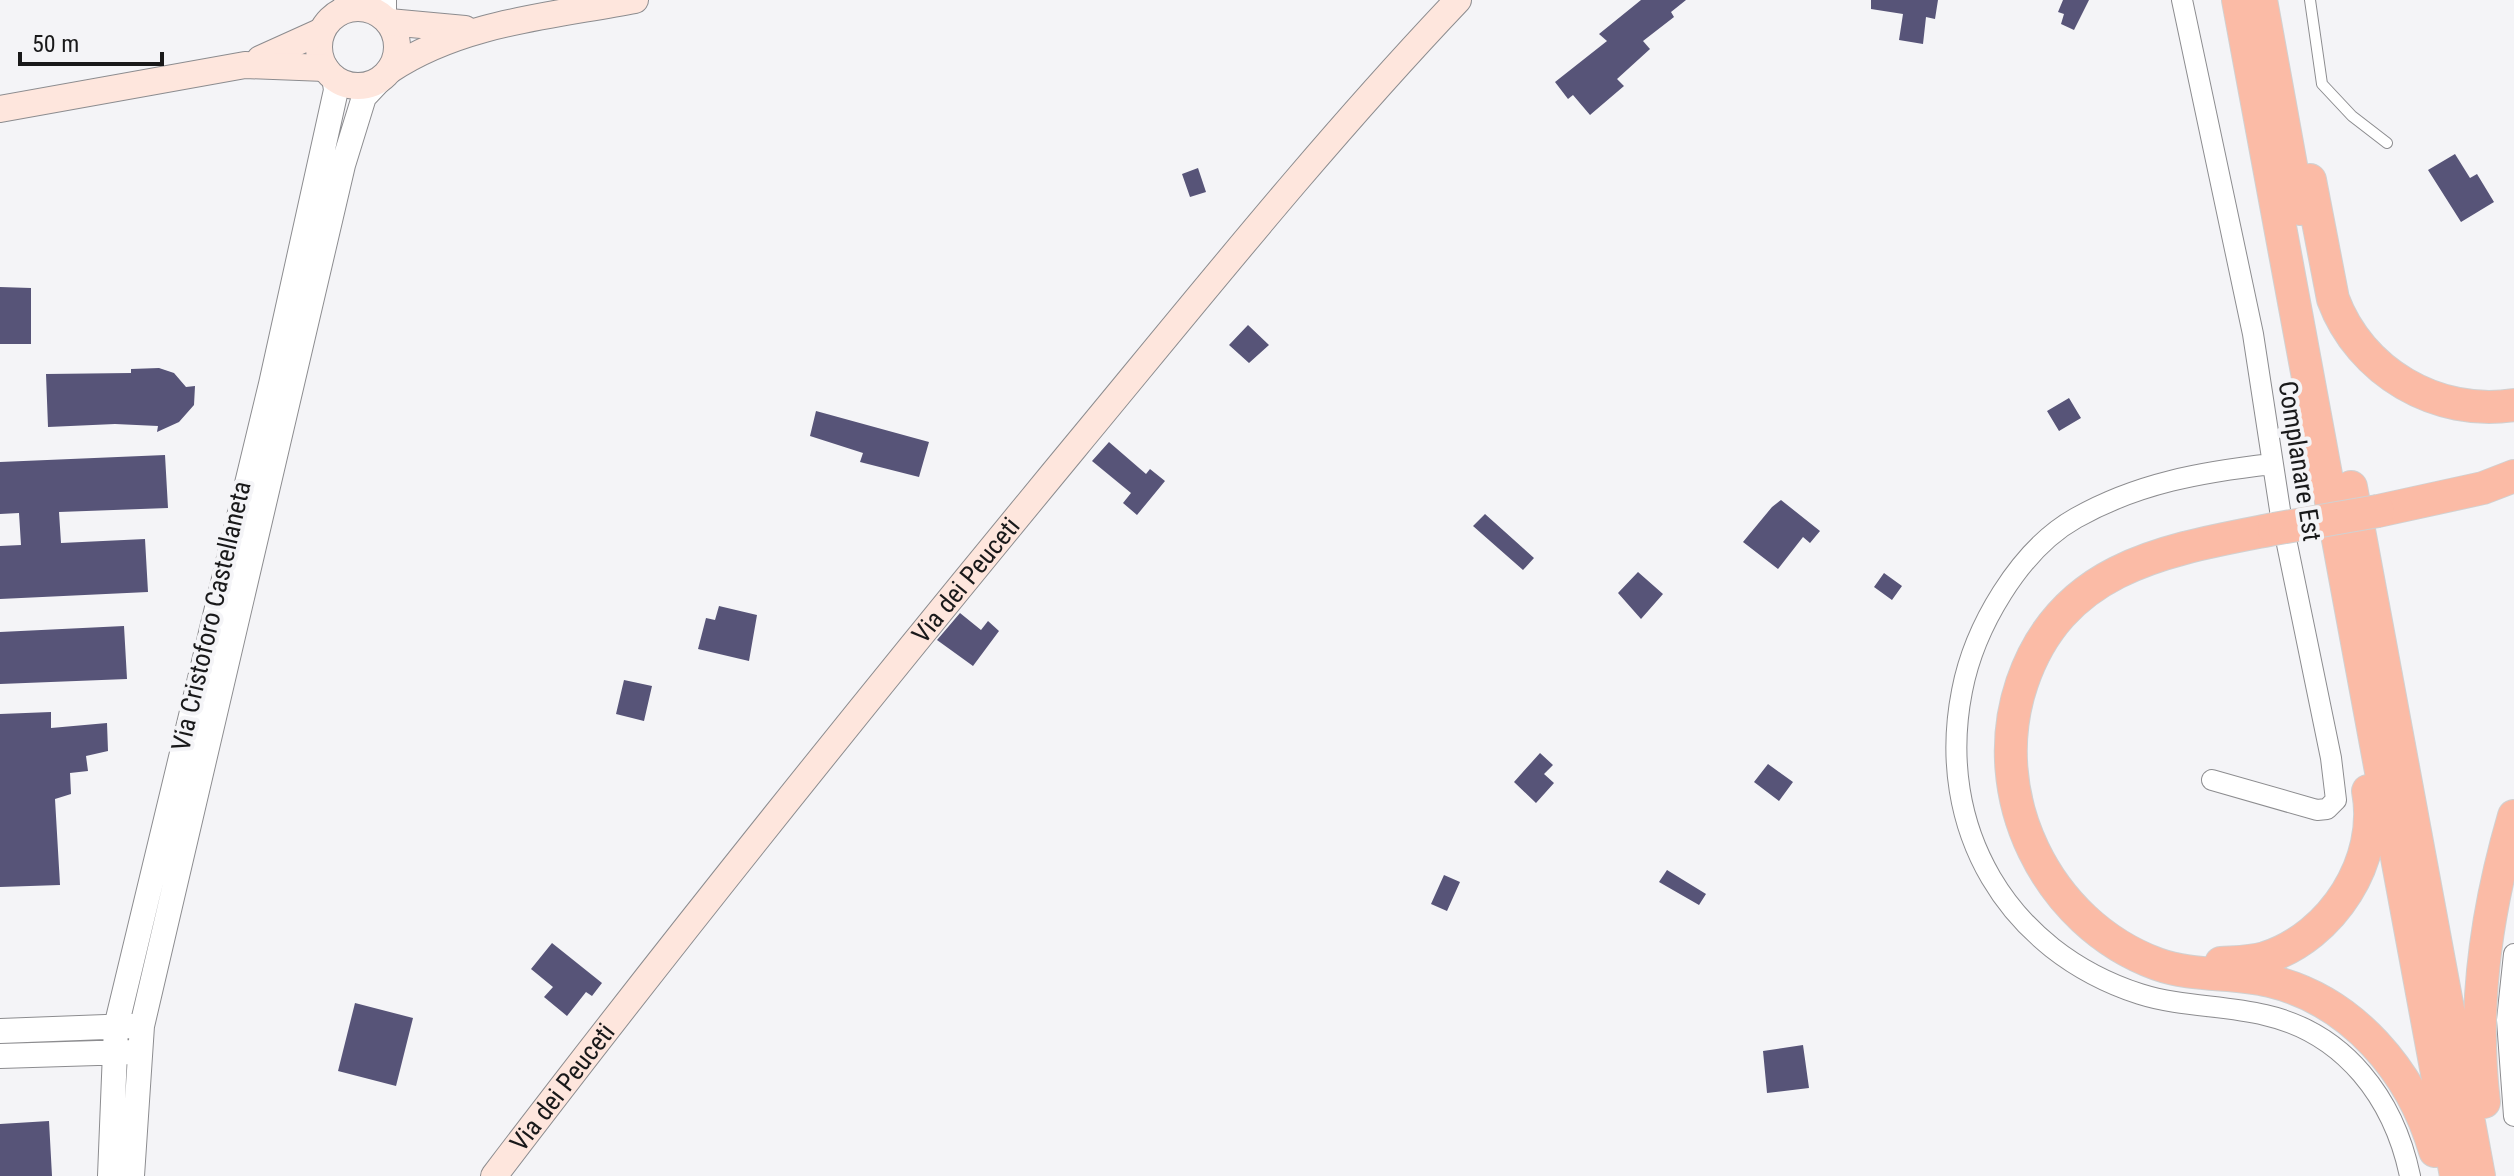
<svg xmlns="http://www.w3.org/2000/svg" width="2514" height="1176" viewBox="0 0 2514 1176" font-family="'Roboto Condensed',sans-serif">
  <rect width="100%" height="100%" fill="#f4f4f7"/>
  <!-- building -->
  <path fill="#575478" d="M1641,0H1686L1671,12L1674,17L1643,41L1650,49L1617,79L1624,86L1590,115L1573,95L1568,99L1555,82L1607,41L1599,34Z
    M1871,0H1938L1935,19L1926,17L1923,44L1899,40L1903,14L1871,9Z
    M2063,0H2089L2074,30L2061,24L2064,14L2058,12Z
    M2455,154L2470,178L2477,174L2494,202L2461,222L2428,170Z
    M1198,168L1206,192L1190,197L1182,174Z
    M0,287L31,288V344H0Z
    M1248,325L1269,345L1249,363L1229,345Z
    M159,368L174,373L186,387L195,386L194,405L179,422L157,432L158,426L115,424L48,427L46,374L131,373V369Z
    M2069,398L2081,418L2059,431L2047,411Z
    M816,411L929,442L919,477L860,462L863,453L810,436Z
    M1109,442L1146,474L1150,469L1165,481L1137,515L1123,503L1131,493L1092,461Z
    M165,455L168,508L59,512L61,543L145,539L148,592L0,599V546L21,545L19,513L0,514V462Z
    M1781,500L1820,531L1810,543L1803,537L1778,569L1743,542L1772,507Z
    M1485,514L1534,558L1523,570L1473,526Z
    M1638,572L1663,594L1641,619L1618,593Z
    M1884,573L1902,586L1892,600L1874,587Z
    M719,606L757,615L749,661L698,649L706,618L715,620Z
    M960,613L981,630L988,621L999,631L973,666L937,640Z
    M124,626L127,679L0,684V632Z
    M624,680L652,686L644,721L616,714Z
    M51,712V728L107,723L108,751L86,756L88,771L70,773L71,794L55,799L60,885L0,887V714Z
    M1540,753L1553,765L1544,774L1554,783L1536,803L1514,782Z
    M1768,764L1793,782L1779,801L1754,782Z
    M1667,870L1706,894L1699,905L1659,882Z
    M1444,875L1460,882L1447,911L1431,904Z
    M552,943L602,983L592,996L586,992L567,1016L544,997L553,987L531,969Z
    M355,1003L413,1018L396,1086L338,1071Z
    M1803,1045L1809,1088L1767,1093L1763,1051Z
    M49,1121L52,1176H0V1124Z"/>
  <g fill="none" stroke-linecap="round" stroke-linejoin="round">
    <!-- service casing -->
    <g stroke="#8c8c8f" stroke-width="12">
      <path id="service" d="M2310,0L2322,84L2352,116L2387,143"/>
    </g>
    <!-- minor casing -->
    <g stroke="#8c8c8f" stroke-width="22">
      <path id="minor" d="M2182,0L2253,334L2280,510L2331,758L2336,800L2327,809L2317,810L2212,780
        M2272,464C2202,472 2138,483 2076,518C2019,550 1974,628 1962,691C1935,828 2007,951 2140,994C2181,1007 2224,1005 2265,1015C2345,1033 2394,1099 2410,1176
        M2514,954L2507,1020L2514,1116"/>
    </g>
    <!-- tertiary casing -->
    <g stroke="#8c8c8f" stroke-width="26">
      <path id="tertiary" d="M384,0V18
        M340,13L350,0
        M0,1031L132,1026
        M0,1056L130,1052
        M110,1176L116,1027L271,384L336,90L334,77
        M132,1176L142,1026L343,165L364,97L381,79"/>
    </g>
    <!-- secondary casing -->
    <g stroke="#8c8c8f" stroke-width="28">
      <g id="secondary">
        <circle cx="358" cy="47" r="39"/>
        <path d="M389,22L465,29"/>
        <path d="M260,59L322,31"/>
        <path d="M390,70C462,22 552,16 635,0"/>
        <path d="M0,109L245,65L325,68"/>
        <path id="s1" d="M494,1176C682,929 877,687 1075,447C1200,296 1323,142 1458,0"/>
      </g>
    </g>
    <!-- trunk casing -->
    <g stroke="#d1d1d1" stroke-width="34">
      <path id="trunk" d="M2238,0L2456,1176
        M2261,0L2299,209
        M2310,180L2333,299C2360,372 2437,417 2514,405
        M2351,487L2479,1176
        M2378,511L2483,488L2514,476
        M2274,529C2167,550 2062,565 2022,683C1984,795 2046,923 2157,964C2193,977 2233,972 2270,981C2353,1001 2412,1072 2435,1151
        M2221,963C2235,962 2251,962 2265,958C2333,936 2381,860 2368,791
        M2484,1102C2472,1005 2487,908 2514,816"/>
    </g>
    <!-- service -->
    <use href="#service" stroke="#fff" stroke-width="10"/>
    <!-- minor -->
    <use href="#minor" stroke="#fff" stroke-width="20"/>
    <!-- tertiary -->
    <use href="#tertiary" stroke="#fff" stroke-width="24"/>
    <!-- secondary -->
    <use href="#secondary" stroke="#fee6dd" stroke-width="26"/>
    <!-- trunk -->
    <use href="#trunk" stroke="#fbbba6" stroke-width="32"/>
    <!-- trunk-bridge casing -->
    <g stroke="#d1d1d1" stroke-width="34" stroke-linecap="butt">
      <path id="trunk-bridge" d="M2274,529L2378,511"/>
    </g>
    <!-- trunk-bridge -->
    <use href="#trunk-bridge" stroke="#fbbba6" stroke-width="32"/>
  </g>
  <g text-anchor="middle" stroke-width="8" stroke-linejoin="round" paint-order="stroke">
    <!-- street labels -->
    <g font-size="26" fill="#19191a" stroke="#f4f4f7">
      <text transform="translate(2300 461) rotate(81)" y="9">Complanare Est</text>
      <text dy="9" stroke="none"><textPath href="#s1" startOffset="760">Via dei Peuceti</textPath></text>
      <text transform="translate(211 616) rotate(-77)" y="9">Via Cristoforo Castellaneta</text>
      <text dy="9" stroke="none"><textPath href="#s1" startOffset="112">Via dei Peuceti</textPath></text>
    </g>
  </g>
  <!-- scale -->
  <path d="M20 52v12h142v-12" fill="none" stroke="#19191a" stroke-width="4"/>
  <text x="32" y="52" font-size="24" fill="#19191a" stroke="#f4f4f7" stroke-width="6" paint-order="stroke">50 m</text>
</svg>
